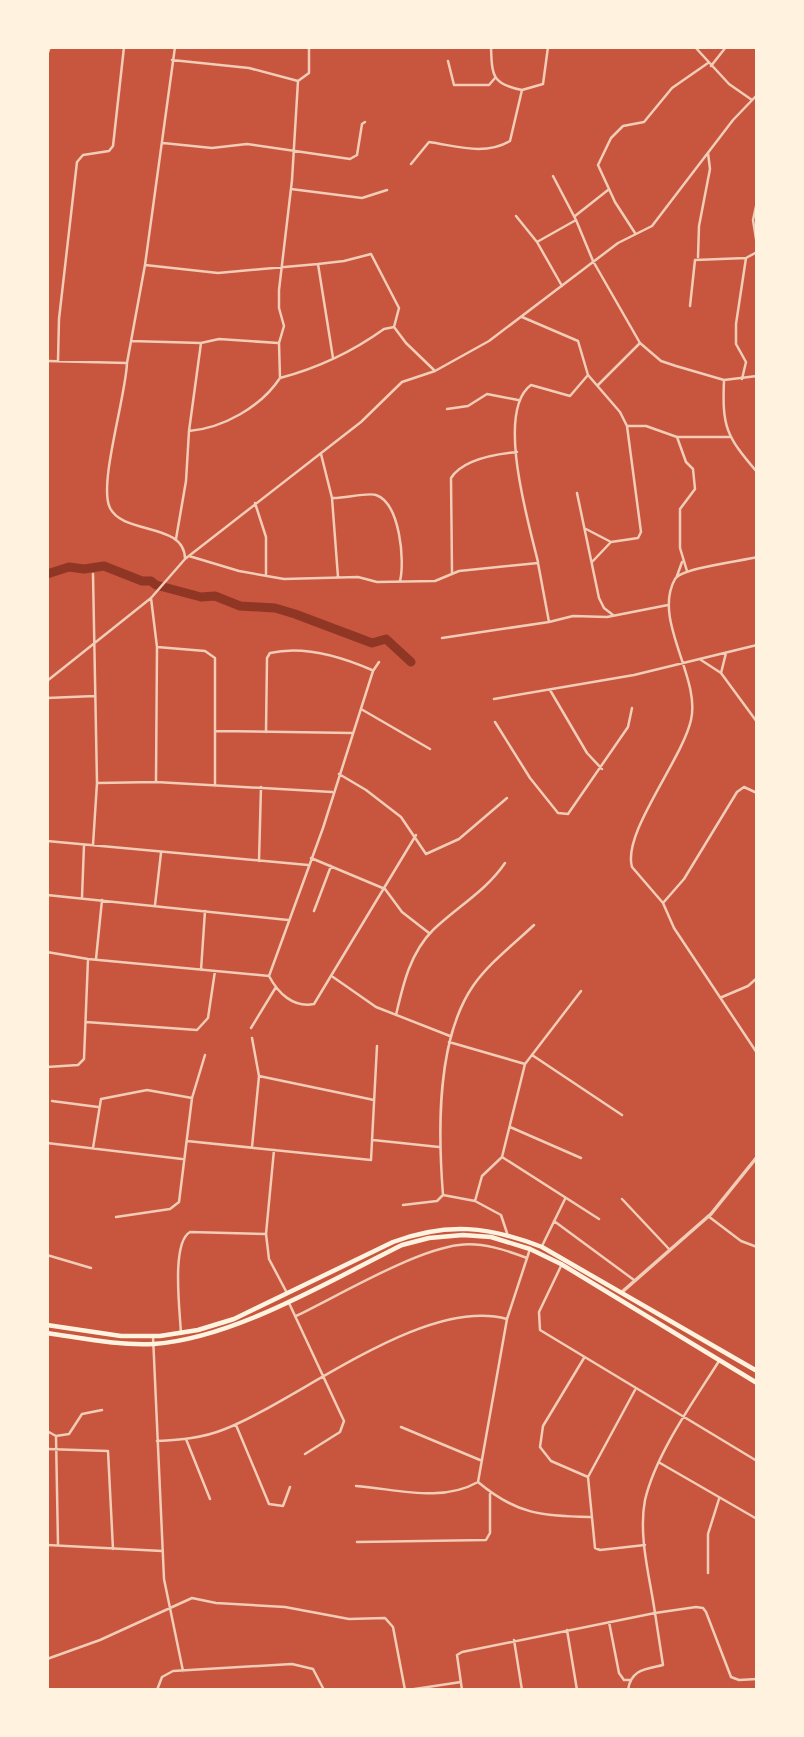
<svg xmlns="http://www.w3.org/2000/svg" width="804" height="1737" viewBox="0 0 804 1737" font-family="Quicksand,sans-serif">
  <rect width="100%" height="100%" fill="#c8553d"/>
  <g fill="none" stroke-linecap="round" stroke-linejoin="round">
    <!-- river -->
    <path stroke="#8f3625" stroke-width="9" d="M47,574L69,567L84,569L104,566L142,581H151L156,585L201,597L215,596L240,606L275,608L295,614L372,643L386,639L411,662"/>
    <!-- minor -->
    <path stroke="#f1ccb7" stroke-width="2.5" d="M491,47C492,76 492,84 522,90
      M695,47L729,84L752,100
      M47,55L50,47
      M172,60L249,68L298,81L309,73V47
      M448,61L454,85H489L495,78
      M711,66L726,47
      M298,81L292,180L279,290V308L284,326L279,343L280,378C318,368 352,352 384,329L394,327L406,343L434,370
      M47,95V109
      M163,143L212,148L247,144L350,159L357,155L362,124L365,122
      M411,164L429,142C457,146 484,156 510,141L522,90L543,84L548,47
      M553,176L576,220
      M291,189L362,198L387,190
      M757,202L753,220L757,245
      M516,216L537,242L576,220L593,261L640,343L661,361L676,366L724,380L757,376
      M575,216L608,190
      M635,233L615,202L598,165L611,138L623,126L644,122L672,88L708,63
      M537,242L562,286
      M698,257L699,226L710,169L708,153
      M318,264L344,261L371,254L399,308L394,327
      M145,265L218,273L318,264L333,358
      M690,306L695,260L746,258L757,252
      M522,317L578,341L588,375L620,412L627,426L641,532L638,538L611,542L592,562
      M131,341L201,343L219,339L278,343
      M47,361L127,363C126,396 98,485 110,508C123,535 185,522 185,559
      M58,361L59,319L77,162L83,155L109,151L113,146L124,47
      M127,363L145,265L175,47
      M742,379L746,362L736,344V324L746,258
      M724,380C722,427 726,436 757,472
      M598,385L640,343
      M447,409L468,406L487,394L518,400
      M627,426H646L677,437H731
      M189,431C223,428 261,407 280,378
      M677,437L686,462L693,469L695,489L680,509V548L687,571
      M321,454L332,498L338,577
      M577,493L599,598L604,608L613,615
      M332,498C342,499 368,492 376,495C400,503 405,561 400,581
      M255,503L266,537V574
      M586,529L611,542
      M176,539L186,481L189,431L201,343
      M189,556L239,571L284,579L358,577L377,582L435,581L459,571L538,563L549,622
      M757,557C742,561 681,568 675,579C652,620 701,677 691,720C682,760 622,833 632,867L663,903L674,928L757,1053
      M538,562C529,524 495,411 531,385L570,396L588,375
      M452,573L451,478C463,459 496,454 517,452
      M93,574L97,783L93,845
      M677,576L682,562
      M151,598L157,647L156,782
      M442,638L549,622L573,616L607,617L668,605
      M157,647L205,651L215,658V786
      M701,660L721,673L757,722
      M379,662L373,671L323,828L269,976C278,993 293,1008 314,1004L416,835
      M721,673L726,653
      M47,681L151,598L185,559L361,422L402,382L435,371L489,341L618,243L652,226L733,120L757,95
      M550,690L587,753L602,769
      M47,698L95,696
      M494,699L634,675L757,645
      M361,709L430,749
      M495,722L530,778L558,813L568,814L628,727L632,708
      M215,731L352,733
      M266,732L267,658L270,653C304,645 340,656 372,670
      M339,774L366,790L401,817L426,854L459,839L507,798
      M98,783L156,782L332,792
      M47,841L308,865
      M311,858L385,889L402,912L429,933
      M259,861L261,787
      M47,895L288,920
      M82,897L84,845
      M663,903L684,879L737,792L744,787L757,793
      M155,905L161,853
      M314,911L331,866
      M47,952L88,959L269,976
      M96,959L102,900
      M201,970L205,911
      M333,977L376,1007L450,1036
      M722,997L748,986L757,978
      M396,1015C403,985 410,953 433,930C457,907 486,891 505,863
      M86,1022L197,1030L208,1018L215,971
      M251,1028L276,987
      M252,1038L259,1076L252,1147
      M449,1042L525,1064
      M532,1055L622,1115
      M47,1067L78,1065L84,1059L88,959
      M259,1076L374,1100
      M52,1101L98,1107
      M510,1127L581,1158
      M373,1140L439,1147
      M187,1141L371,1160L377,1046
      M47,1143L182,1159
      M93,1148L101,1099L147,1090L192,1098
      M274,1150L266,1234L269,1259L287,1293
      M502,1157L599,1219
      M443,1195C438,1132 436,1040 473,986C489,963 514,944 534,925
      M622,1199L669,1249
      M475,1201L482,1176L502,1157L525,1064L581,991
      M403,1205L437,1201L443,1195L475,1201L501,1215L507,1233
      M708,1216L741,1241L757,1247
      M116,1217L170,1209L179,1202L192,1098L205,1055
      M554,1221L634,1280
      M542,1246L565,1199
      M47,1255L91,1268
      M561,1266L539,1312L540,1330L757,1461
      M289,1303L344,1421L340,1432L305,1454
      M296,1316C338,1296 415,1250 459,1245C482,1242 506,1250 527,1258
      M181,1334C180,1311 171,1243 190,1232L266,1234
      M153,1336L164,1579L183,1671
      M584,1358L543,1426L540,1447L551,1461L588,1477
      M635,1390L588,1477L595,1548L600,1550L645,1545
      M236,1425L269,1504L283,1506L290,1487
      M401,1427L480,1460
      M47,1431L56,1436L69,1434L82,1414L102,1410
      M56,1436L58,1544
      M186,1439L210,1499
      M157,1441C180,1440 203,1438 225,1429C301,1399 424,1296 507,1319
      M47,1449L108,1451L113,1549
      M660,1463L757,1519
      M478,1482C516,1514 541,1516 590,1517
      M356,1486C397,1489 441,1503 478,1482L507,1319L530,1249
      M357,1542L486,1540L490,1533V1494
      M47,1545L162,1551
      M708,1573V1534L719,1499
      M609,1622L619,1673L624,1680H630
      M567,1630L577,1690
      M514,1640L522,1690
      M47,1659L100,1640L192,1598L216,1603L285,1607L349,1619L385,1618L393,1627L405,1690
      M157,1690L162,1677L173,1671L292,1664L313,1669L324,1690
      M408,1690L461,1682
      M462,1690L457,1655L462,1652L655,1613C650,1578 638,1536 645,1500C656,1453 694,1401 719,1361
      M628,1690C631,1669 646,1669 663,1665L655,1613L696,1607L703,1608L706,1612L731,1677L739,1680L757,1679"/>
    <!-- tertiary -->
    <path stroke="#f1ccb7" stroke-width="3.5" d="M622,1292L711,1214L757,1157"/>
    <!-- trunk -->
    <path stroke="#fff3e0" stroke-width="4.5" d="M47,1325L121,1336H160L198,1330L234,1319L393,1242C447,1222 488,1226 542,1247L757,1371
      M47,1333C82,1338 119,1346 154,1344C235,1338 329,1281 402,1245L429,1238L463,1235L491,1237L530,1249L561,1264L757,1383"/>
  </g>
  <!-- border -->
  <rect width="804" height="1737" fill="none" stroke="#fff3e0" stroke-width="98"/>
</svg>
